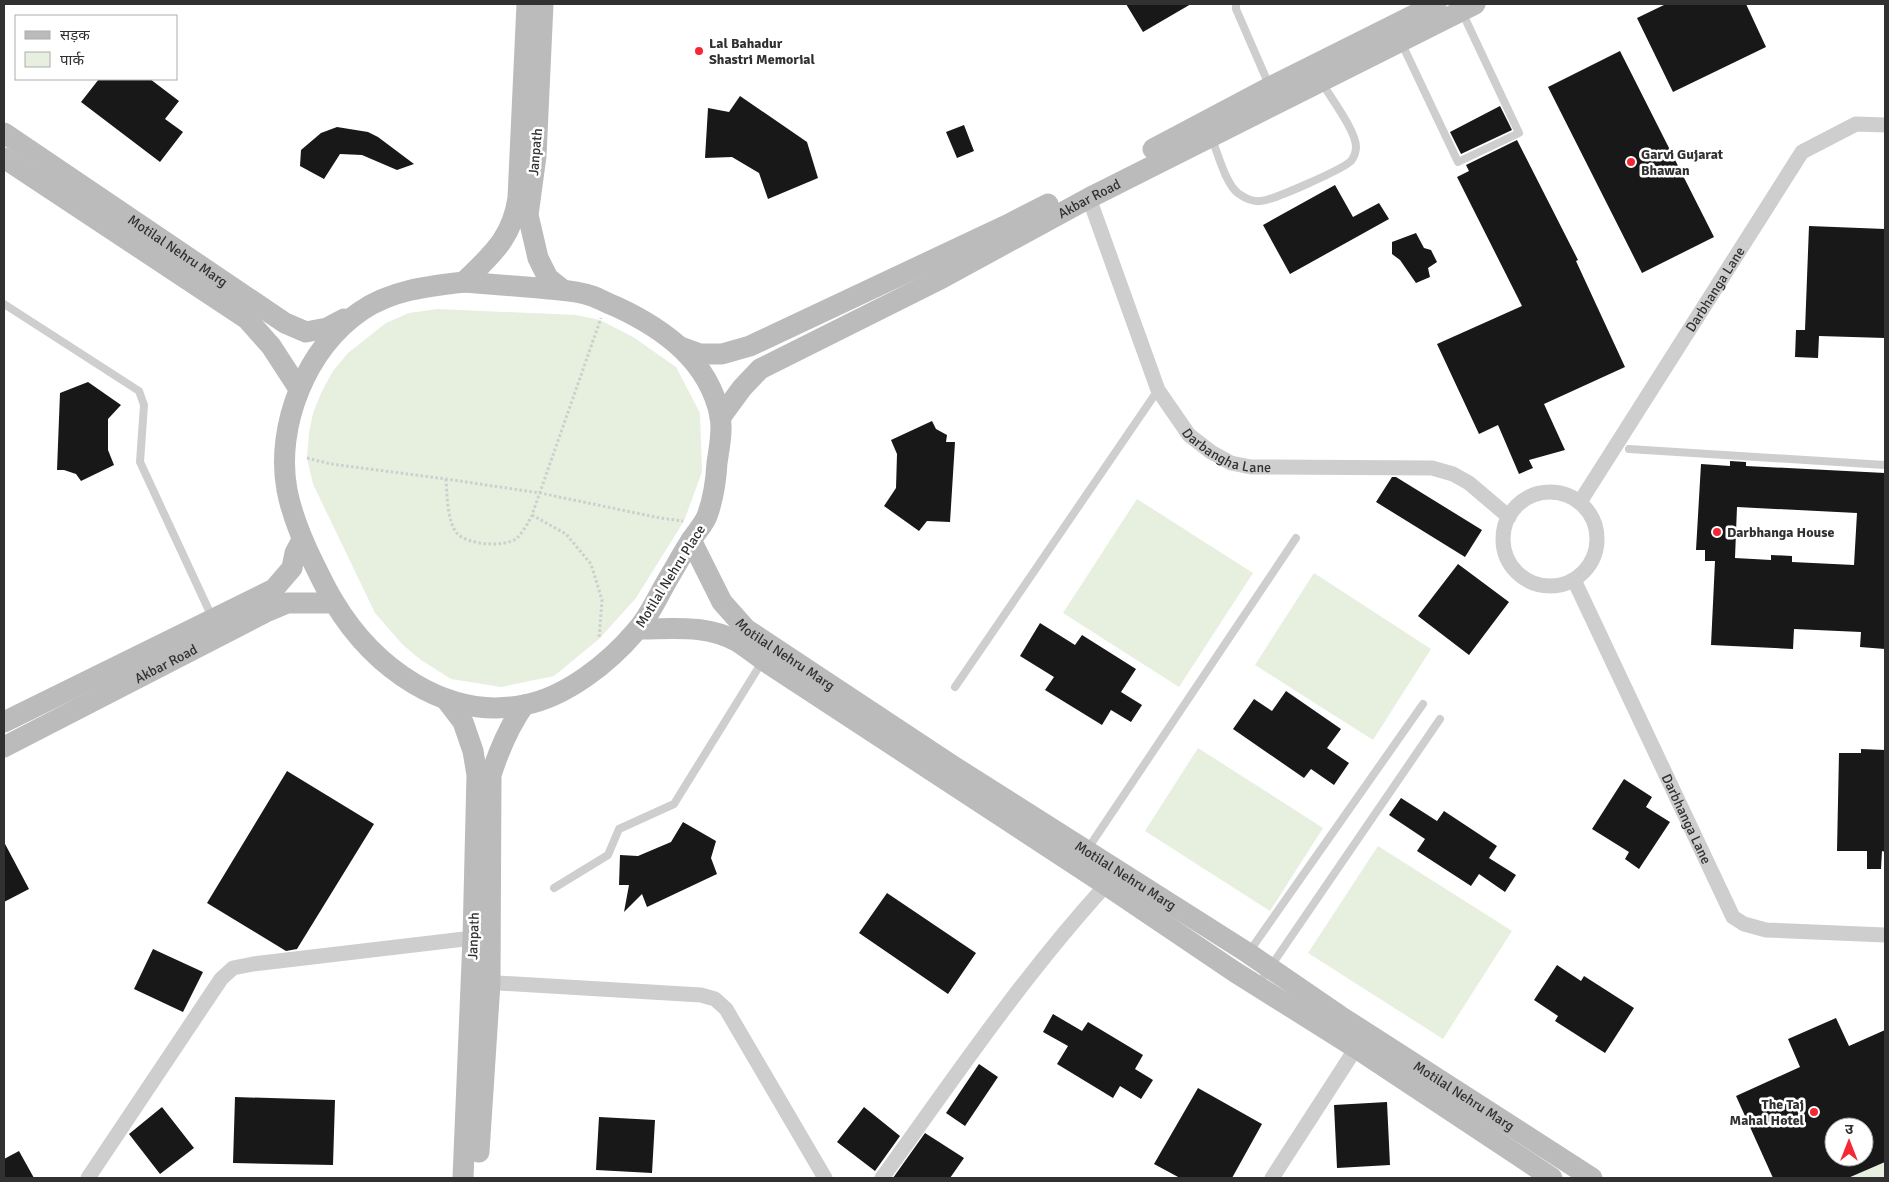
<svg xmlns="http://www.w3.org/2000/svg" width="1889" height="1182" viewBox="0 0 1889 1182" font-family="Signika,'Noto Sans Devanagari',sans-serif">
  <rect width="100%" height="100%" fill="#fff"/>
  <!-- green -->
  <path fill="#e7efdf" d="M437,309L576,315L600,320L633,337L676,367L700,413L702,472L684,521L636,598L599,639L554,676L501,687L451,679L421,660L403,645L375,613L313,484L307,458L309,433L313,413L322,391L333,371L348,353L386,323L409,313Z
    M1137,499L1253,573L1179,687L1063,613Z
    M1314,573L1431,649L1373,740L1255,665Z
    M1198,748L1323,828L1270,911L1145,831Z
    M1378,846L1512,931L1443,1039L1308,953Z
    M1885,1162V1178H1848Z"/>
  <!-- building -->
  <path fill="#181818" fill-rule="evenodd" d="M1126,4H1191L1143,32Z
    M1666,4H1746L1766,47L1673,92L1637,18Z
    M1620,51L1714,237L1642,273L1548,87Z
    M99,79H150L179,101L165,119L183,132L160,162L81,102Z
    M740,96L807,142L818,178L768,199L759,173L732,157L705,158L708,108L729,112Z
    M1500,106L1512,130L1461,154L1450,132Z
    M964,125L974,151L957,158L946,132Z
    M337,127L368,132L378,137L414,164L397,170L362,155L340,154L324,179L300,166L301,150L321,133Z
    M1517,140L1578,260L1576,261L1625,367L1544,404L1565,450L1529,460L1533,468L1519,474L1498,425L1479,434L1437,344L1522,306L1457,177L1469,171L1466,165Z
    M1335,185L1353,217L1379,203L1389,219L1290,274L1263,225Z
    M1809,226L1885,229V338L1819,336L1818,358L1795,357L1796,330H1805Z
    M1416,233L1424,248L1431,250L1437,262L1428,268L1430,277L1416,283L1400,260L1392,254V242Z
    M88,382L121,405L108,419V450L114,465L81,481L76,474L64,470H57L60,393Z
    M932,421L936,429L947,435L946,442H955L950,522L927,521L919,531L884,506L896,488L897,454L891,440Z
    M1730,461L1746,462V466L1885,473V649L1860,647L1861,632L1794,629L1793,649L1711,645L1715,561H1705V550H1696L1701,464L1730,466ZM1737,507L1857,513L1854,565L1792,562V556L1771,555V560L1735,558Z
    M1392,477H1396L1482,530L1465,557L1376,502Z
    M1458,564L1509,602L1469,655L1418,616Z
    M1040,623L1075,645L1082,635L1136,669L1121,692L1142,705L1131,722L1111,710L1102,725L1045,690L1054,677L1020,656Z
    M1286,691L1341,729L1327,748L1349,763L1334,785L1311,769L1304,778L1233,729L1254,699L1272,711Z
    M1861,749L1885,750V852L1882,851L1881,869H1867V851H1837L1839,753H1861Z
    M287,771L374,824L297,949L286,951L207,903Z
    M1624,779L1652,797L1646,807L1670,822L1639,869L1625,859L1629,852L1592,829Z
    M1401,798L1437,821L1444,811L1497,846L1489,858L1516,875L1505,892L1479,874L1471,886L1417,851L1425,839L1389,815Z
    M683,822L716,841L711,858L717,874L647,907L642,894L624,912L629,885H619L620,855L638,856L671,842Z
    M4,842L29,889L4,902Z
    M887,893L976,953L948,994L859,933Z
    M153,949L203,972L183,1012L134,989Z
    M1557,965L1581,981L1584,976L1634,1008L1605,1053L1555,1021L1558,1016L1534,1000Z
    M1053,1014L1082,1031L1088,1022L1143,1055L1135,1069L1153,1080L1141,1099L1120,1086L1113,1098L1057,1064L1068,1046L1043,1032Z
    M1836,1018L1849,1046L1885,1030V1162L1848,1178H1773L1736,1096L1800,1067L1788,1039ZM1834,1127H1864V1157H1834Z
    M979,1064L998,1077L965,1126L946,1113Z
    M1198,1088L1262,1124L1232,1178H1180L1154,1164Z
    M235,1097L335,1100L333,1165L233,1163Z
    M1387,1102L1390,1165L1337,1168L1334,1105Z
    M162,1107L194,1148L160,1174L129,1134Z
    M864,1107L900,1136L875,1171L837,1142Z
    M599,1117L655,1120L652,1173L596,1170Z
    M925,1133L964,1158L950,1178H893Z
    M19,1151L34,1178H4V1159Z"/>
  <g fill="none" stroke-linecap="round" stroke-linejoin="round">
    <!-- path -->
    <path stroke="#cecece" stroke-width="3" stroke-dasharray="2.5 2.5" stroke-linecap="butt" d="M307,458L331,464L446,479L540,493L660,518L683,521
      M446,479C447,493 447,520 456,532C465,545 505,548 517,538C523,532 529,522 532,515L601,318
      M532,515L566,534L591,564L602,600L599,639"/>
    <!-- service -->
    <path stroke="#cecece" stroke-width="8" d="M1236,4V9L1269,85
      M1401,42L1458,162L1519,133L1462,12
      M1212,139C1218,154 1226,185 1239,194C1245,198 1252,202 1260,201C1272,201 1343,169 1351,161C1354,157 1356,151 1356,147C1356,131 1331,98 1322,83
      M4,304L139,391L144,405L140,462L212,617
      M1629,449L1885,465
      M955,687L1158,390
      M1087,850L1296,538
      M554,888L608,855L619,829L674,804L762,662
      M1249,952L1423,704
      M1258,985L1440,719"/>
    <!-- minor -->
    <g stroke="#cecece" stroke-width="15">
      <path id="s1" d="M1089,198L1158,390L1189,435L1211,452L1231,463L1251,467L1432,468L1453,474L1469,483L1509,517"/>
      <circle cx="1550" cy="539" r="47"/>
      <path id="s2" d="M1580,502L1802,152L1856,124L1885,125"/>
      <path id="s3" d="M1574,580L1733,917L1744,924L1766,930L1885,935"/>
      <path d="M481,982L701,995L715,999L726,1009L825,1178"/>
      <path d="M88,1178L221,979L233,968L253,964L473,938"/>
      <path d="M882,1178C954,1078 1023,976 1106,885"/>
      <path d="M1272,1178L1356,1048"/>
    </g>
    <!-- secondary -->
    <g stroke="#bbb" stroke-width="21">
      <path d="M543,4L536,156L528,215L538,258L548,278L563,290"/>
      <path id="s4" d="M4,133L285,323L306,332L327,328L344,319"/>
      <path d="M1153,149L1270,87L1436,4"/>
      <path d="M4,158L247,319L271,346L299,389"/>
      <path d="M464,282C489,284 514,286 539,288C556,290 575,290 592,296C600,299 609,304 617,307C664,329 709,361 720,416C723,430 719,449 717,463C716,480 713,500 707,516C704,524 697,531 692,539C683,552 676,566 668,579C658,596 649,617 636,631C609,663 566,697 524,705C446,721 373,667 334,602C327,591 321,578 315,566C303,542 292,516 287,490C275,426 307,347 361,311C391,290 429,286 464,282Z"/>
      <path d="M464,282C491,255 512,239 518,198L527,4"/>
      <path d="M681,347L700,354H722L750,346L1007,225L1048,204"/>
      <path id="s5" d="M720,418L742,388L760,369L942,278L1089,198L1475,4"/>
      <path id="s6" d="M691,540L722,602L746,629L953,766L1248,953L1340,1016L1592,1178"/>
      <path d="M638,629C672,629 707,624 738,642C746,647 755,654 763,660L1106,885L1235,972L1356,1048L1552,1178"/>
      <path d="M447,701L463,722L473,751L477,775L473,938L463,1178"/>
      <path d="M4,722L274,589L292,568L295,553L302,540"/>
      <path id="s7" d="M4,747L268,611L287,603H334"/>
      <path d="M479,1152L490,983L491,775C499,750 508,728 524,705"/>
    </g>
  </g>
  <!-- markers -->
  <g fill="#f32834" stroke="#fff" stroke-width="2">
    <circle cx="699" cy="51" r="5"/>
    <circle cx="1631" cy="162" r="5"/>
    <circle cx="1717" cy="532" r="5"/>
    <circle cx="1814" cy="1112" r="5"/>
  </g>
  <g text-anchor="middle" stroke-width="5" stroke-linejoin="round" paint-order="stroke">
    <!-- poi labels -->
    <g font-size="14" font-weight="bold" fill="#313131" stroke="#fff" text-anchor="start">
      <text x="709" y="48">Lal Bahadur<tspan x="709" dy="16">Shastri Memorial</tspan></text>
      <text x="1641" y="159">Garvi Gujarat<tspan x="1641" dy="16">Bhawan</tspan></text>
      <text x="1727" y="537">Darbhanga House</text>
      <text x="1804" y="1109" text-anchor="end">The Taj<tspan x="1804" dy="16">Mahal Hotel</tspan></text>
    </g>
    <!-- street labels -->
    <g font-size="14" fill="#313131" stroke="#fff">
      <text transform="translate(535 152) rotate(-85)" y="5">Janpath</text>
      <text dy="5" stroke="none"><textPath href="#s5" startOffset="434">Akbar Road</textPath></text>
      <text dy="5" stroke="none"><textPath href="#s4" startOffset="210">Motilal Nehru Marg</textPath></text>
      <text dy="5" stroke="none"><textPath href="#s2" startOffset="252">Darbhanga Lane</textPath></text>
      <text dy="5" stroke="none"><textPath href="#s1" startOffset="301">Darbangha Lane</textPath></text>
      <text transform="translate(670 576) rotate(-58)" y="5">Motilal Nehru Place</text>
      <text dy="5" stroke="none"><textPath href="#s6" startOffset="152">Motilal Nehru Marg</textPath></text>
      <text dy="5" stroke="none"><textPath href="#s7" startOffset="182">Akbar Road</textPath></text>
      <text dy="5" stroke="none"><textPath href="#s3" startOffset="264">Darbhanga Lane</textPath></text>
      <text dy="5" stroke="none"><textPath href="#s6" startOffset="558">Motilal Nehru Marg</textPath></text>
      <text transform="translate(473 936) rotate(-88)" y="5">Janpath</text>
      <text dy="5" stroke="none"><textPath href="#s6" startOffset="962">Motilal Nehru Marg</textPath></text>
    </g>
  </g>
  <!-- border -->
  <rect width="1889" height="1182" fill="none" stroke="#313131" stroke-width="10"/>
  <!-- legend -->
  <rect x="15" y="15" width="162" height="65" fill="#ffffff" stroke="#adadad"/>
  <rect x="25" y="31" width="25" height="8" fill="#bbbbbb" stroke="#adadad"/>
  <text x="60" y="40" font-size="15" fill="#313131">सड़क</text>
  <rect x="25" y="52" width="25" height="15" fill="#e7efdf" stroke="#adadad"/>
  <text x="60" y="65" font-size="15" fill="#313131">पार्क</text>
  <!-- north arrow -->
  <g transform="translate(1849 1142)"><circle r="24" fill="#ffffff" stroke="#adadad"/>
  <path d="M0-4L9 19L0 12L-9 19Z" fill="#f32834"/>
  <text y="-8" font-size="14" font-weight="bold" text-anchor="middle" fill="#313131">उ</text>
  </g>
</svg>
